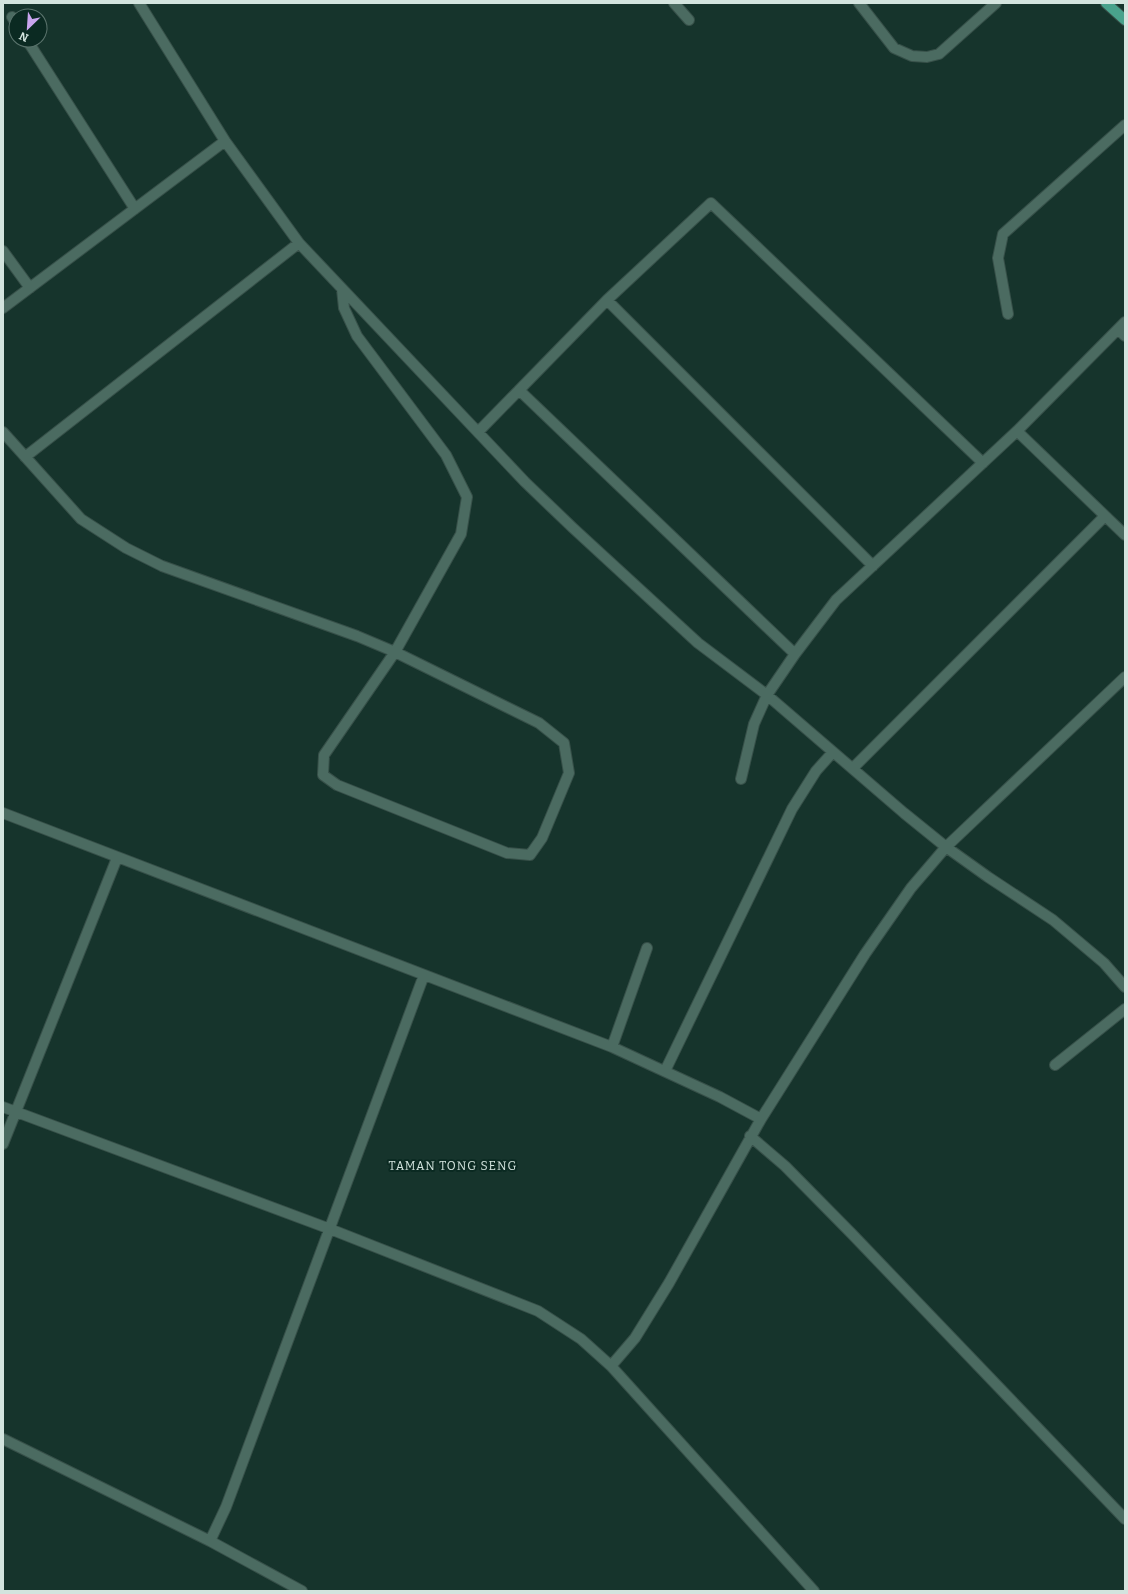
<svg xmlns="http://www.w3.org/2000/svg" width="1128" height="1594" viewBox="0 0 1128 1594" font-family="Bitter,serif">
  <rect width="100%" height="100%" fill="#16342c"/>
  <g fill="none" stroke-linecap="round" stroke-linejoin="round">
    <!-- minor casing -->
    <g stroke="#375049" stroke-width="12">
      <path id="minor" d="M139,3L225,141L299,243L525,482L573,528L698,643L767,695L904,813L946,847L988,877L1053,920L1104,963L1125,987
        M674,3L689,20
        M859,3L894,48L912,56L927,57L939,54L996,3
        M12,17L16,23
        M27,40L135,209
        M3,251L30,288
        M607,300L873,566
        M3,308L225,141
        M1008,314L998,258L1003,234L1125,125
        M1118,329L1125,336
        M519,390L795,654
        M1017,431L1125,535
        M3,432L81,519L126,548L162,566L357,636L395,652L539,723L564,743L569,773L542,838L530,855L507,853L337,785L323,775L324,755L395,652L461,534L467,497L446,455L357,336L344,308L342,289
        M478,432L607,300L711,203L983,463
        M25,457L299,243
        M853,768L1105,516
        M741,779L754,724L767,695L795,654L836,600L1017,431L1125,322
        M3,813L612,1047L720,1097L761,1119
        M612,1047L647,948
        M1055,1065L1125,1009
        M665,1071L792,809L816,771L833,752
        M3,1107L330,1229L538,1311L581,1339L611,1366L814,1591
        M750,1136L785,1166L852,1234L1125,1519
        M3,1144L117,858
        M611,1366L635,1338L669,1283L761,1119L865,954L911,888L946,847L1125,677
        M3,1439L210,1541L302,1591
        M210,1541L226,1507L424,975"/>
    </g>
    <!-- major casing -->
    <g stroke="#375049" stroke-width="12">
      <path id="major" d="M1106,3L1125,20"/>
    </g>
    <!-- minor -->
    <use href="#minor" stroke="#4b6b61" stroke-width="10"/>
    <!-- major -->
    <use href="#major" stroke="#49a28c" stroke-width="10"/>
  </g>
  <g text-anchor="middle" stroke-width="4" stroke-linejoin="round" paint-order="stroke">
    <!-- neighbourhood labels -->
    <g font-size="12" letter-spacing="1" fill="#d3e4de" stroke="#0b2a22">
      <text x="453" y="1170">TAMAN TONG SENG</text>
    </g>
  </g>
  <!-- border -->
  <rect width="1128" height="1594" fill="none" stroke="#d3e4de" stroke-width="8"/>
  <!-- north arrow -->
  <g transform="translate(28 28) rotate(205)"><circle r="19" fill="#0b2a22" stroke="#5b746d"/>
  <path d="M0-3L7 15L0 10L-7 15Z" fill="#c9a5ee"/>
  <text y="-6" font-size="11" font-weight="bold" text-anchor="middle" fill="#d3e4de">N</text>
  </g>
</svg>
